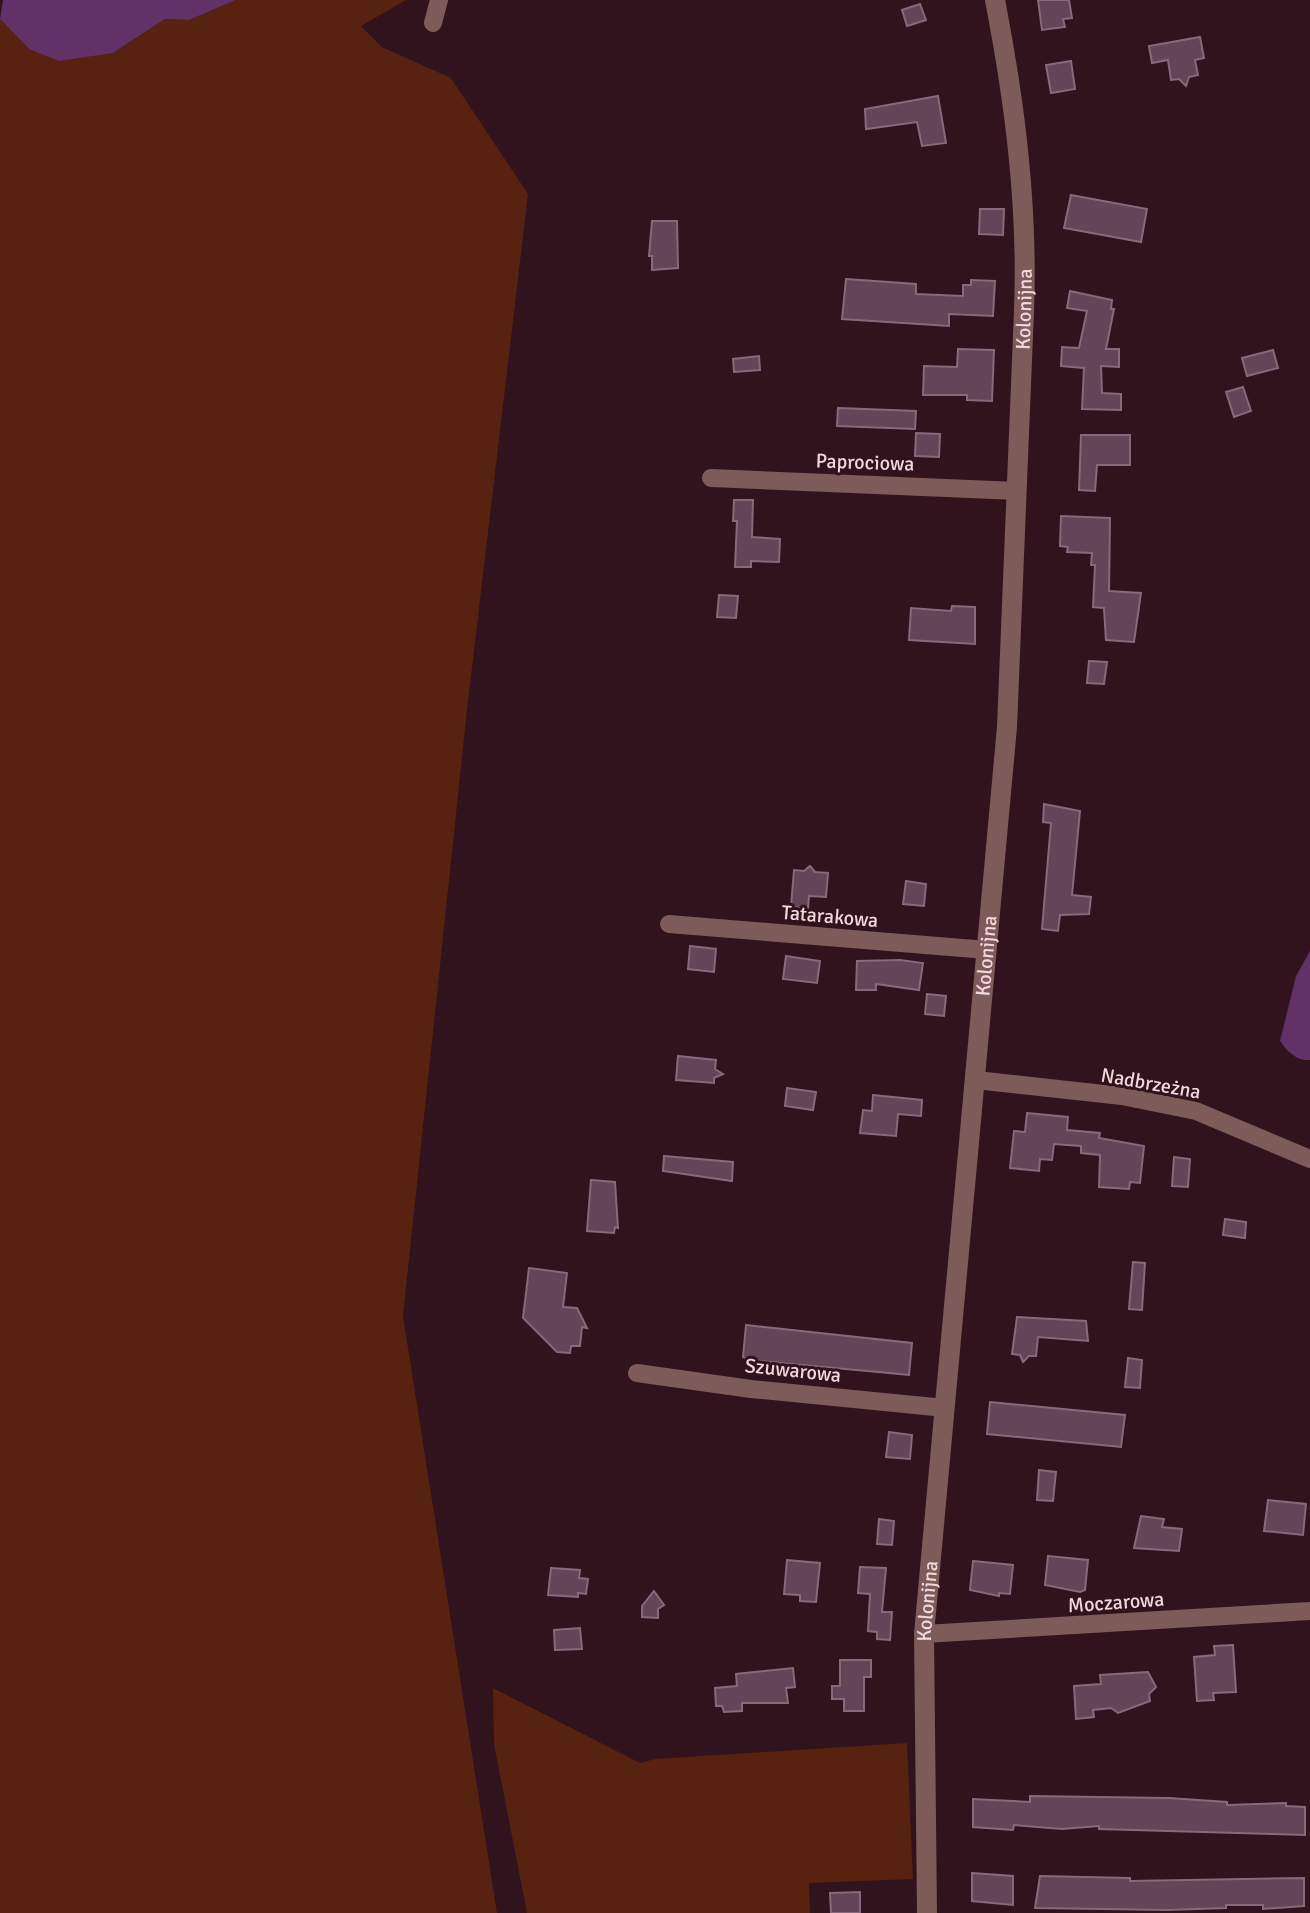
<svg xmlns="http://www.w3.org/2000/svg" width="1310" height="1913" viewBox="0 0 1310 1913" font-family="Signika,sans-serif">
  <rect width="100%" height="100%" fill="#30131d"/>
  <!-- green -->
  <path fill="#57220f" d="M236,0H406L361,26L382,47L451,78L528,194L467,710L403,1316L497,1913H0V19L29,49L113,53L165,19L189,20Z
    M493,1688L640,1763L655,1759L907,1743L913,1879L809,1883L810,1913H527L494,1744Z"/>
  <!-- water -->
  <path fill="#613168" d="M3,0H236L189,20L165,19L113,53L59,61L29,49L0,19Z
    M1310,951V1060C1296,1061 1287,1051 1280,1041L1296,976Z"/>
  <!-- building -->
  <path fill="#634557" stroke="#88687c" stroke-width="2" d="M1038,0H1069L1072,18L1063,19L1065,27L1042,30Z
    M920,4L926,20L907,26L902,10Z
    M1200,37L1204,58L1195,60L1198,75L1189,77L1186,86L1179,79L1171,80L1168,60L1152,63L1149,46Z
    M1071,61L1075,89L1051,93L1046,65Z
    M938,96L946,143L922,146L917,122L866,129L865,109Z
    M1071,195L1147,209L1141,242L1064,228Z
    M980,209H1004L1003,235L979,234Z
    M652,221H677L678,268L652,270V256H649Z
    M846,279L916,284V294L963,296V285H971V280L995,281L993,316L949,314V326L842,319Z
    M1070,291L1112,300L1111,309H1114L1106,349H1119V367L1101,366L1102,393L1121,394V410L1082,409L1084,368L1061,366L1062,347L1079,348L1087,311L1067,308Z
    M958,349L994,350L992,401L967,400V395H923L924,366L957,367Z
    M1273,350L1278,368L1247,376L1242,358Z
    M759,356L760,370L734,372L733,359Z
    M1243,387L1251,411L1234,417L1226,392Z
    M838,408L916,411L915,429L837,426Z
    M916,433L940,434L939,457L915,456Z
    M1081,435H1130V465H1097L1095,491L1079,490Z
    M734,500H753L752,537L780,539L779,562L751,561V567H735L737,521H733Z
    M1061,516L1110,518L1109,591L1141,593L1134,642L1106,640L1104,608L1093,607L1095,565H1091L1092,553L1067,552L1068,547L1060,546Z
    M719,595L738,596L736,618L717,617Z
    M952,606L975,607V644L909,640L911,608L951,611Z
    M1089,661L1107,662L1104,684L1087,683Z
    M1044,804L1080,811L1072,895L1091,897L1089,914L1060,915L1058,931L1042,929L1051,823L1043,822Z
    M810,866L815,872L828,873L826,897L809,896L808,909L791,907L794,870L804,871Z
    M906,881L926,884L924,906L903,904Z
    M690,946L716,949L714,972L688,969Z
    M786,956L820,961L817,983L783,979Z
    M900,960L923,963L919,990L876,984V990H856L857,961Z
    M927,994L946,996L944,1016L925,1014Z
    M678,1056L716,1060L715,1069L723,1074L714,1078V1083L676,1080Z
    M787,1088L816,1092L813,1110L785,1106Z
    M873,1095L922,1100L921,1116L898,1114L896,1136L860,1133L863,1110L872,1111Z
    M1027,1113L1068,1117L1067,1130L1100,1133L1099,1138L1144,1146L1140,1183L1130,1182L1129,1189L1099,1187L1100,1155L1081,1153V1146L1054,1144L1052,1160L1040,1159L1039,1171L1010,1168L1014,1131L1025,1132Z
    M664,1156L733,1162L732,1181L663,1171Z
    M1174,1157L1190,1159L1188,1187L1172,1186Z
    M591,1180L615,1182L618,1228L615,1227L614,1233L587,1231Z
    M1225,1219L1246,1222L1245,1238L1223,1235Z
    M1133,1262L1145,1263L1142,1310L1129,1309Z
    M529,1268L567,1273L563,1307L577,1308L587,1328L582,1327L580,1346H571L570,1353L557,1352L523,1318Z
    M1017,1317L1086,1321L1088,1341L1038,1337L1036,1356H1029L1023,1362L1020,1355L1012,1354Z
    M746,1325L912,1343L909,1375L750,1360L743,1357Z
    M1128,1358L1142,1360L1140,1388L1125,1387Z
    M990,1402L1125,1415L1121,1447L987,1434Z
    M889,1432L912,1435L910,1459L886,1457Z
    M1039,1470L1056,1472L1053,1501L1037,1500Z
    M1268,1500L1306,1504L1303,1535L1264,1531Z
    M1141,1516L1164,1519L1162,1527L1182,1529L1179,1551L1134,1548Z
    M879,1519L894,1521L892,1545L877,1544Z
    M1048,1556L1088,1560L1085,1590L1080,1592L1045,1585Z
    M787,1560L820,1563L816,1602L800,1601V1595L784,1594Z
    M973,1561L1013,1565L1010,1594L999,1593V1596L970,1590Z
    M860,1567L886,1568L882,1612H892L890,1640L877,1639V1632L868,1631L870,1594L858,1593Z
    M551,1568L580,1570L579,1578L588,1579L586,1594L578,1593V1597L548,1595Z
    M654,1591L664,1605L658,1609V1618L642,1617V1606Z
    M580,1628L582,1649L555,1650L554,1630Z
    M1233,1645L1236,1692L1213,1693L1214,1700L1197,1701L1194,1657L1215,1655L1214,1646Z
    M840,1660H871V1677H864V1711H844V1699H832V1686H840Z
    M793,1668L795,1687L786,1688L788,1703H742V1711L724,1712L722,1706H716L715,1688L737,1686L736,1674Z
    M1148,1672L1156,1687L1149,1694L1150,1701L1118,1713L1111,1708L1093,1710L1094,1717L1076,1719L1074,1686L1101,1684L1100,1675Z
    M1030,1796L1169,1798L1227,1802V1805L1286,1803V1806L1305,1807V1835L1099,1829V1826L1062,1829L1014,1825L1013,1830L973,1827V1799L1030,1802Z
    M972,1873L1013,1876V1905L972,1901Z
    M1040,1876L1130,1878V1881L1304,1878V1906L1263,1909V1905H1226V1908L1167,1910L1035,1908Z
    M860,1892V1913H831L830,1893Z"/>
  <g fill="none" stroke-linecap="round" stroke-linejoin="round">
    <!-- minor -->
    <path stroke="#7e5a59" stroke-width="18" d="M433,23L439,0
      M711,478L1017,491
      M669,924L987,950
      M976,1080L1122,1096L1196,1111L1310,1159
      M637,1373L751,1389L945,1408
      M924,1634L1310,1611"/>
    <!-- tertiary -->
    <path stroke="#7e5a59" stroke-width="20" id="s1" d="M927,1913L924,1634L1007,727L1024,311C1028,206 1015,103 995,0"/>
  </g>
  <g text-anchor="middle" stroke-width="6" stroke-linejoin="round" paint-order="stroke">
    <!-- street labels -->
    <g font-size="20" fill="#efd9de" stroke="#30131d">
      <text dy="7" stroke="none"><textPath href="#s1" startOffset="1608">Kolonijna</textPath></text>
      <text transform="translate(865 462) rotate(2)" y="7">Paprociowa</text>
      <text transform="translate(830 916) rotate(5)" y="7">Tatarakowa</text>
      <text dy="7" stroke="none"><textPath href="#s1" startOffset="960">Kolonijna</textPath></text>
      <text transform="translate(1151 1083) rotate(10)" y="7">Nadbrzeżna</text>
      <text transform="translate(793 1370) rotate(6)" y="7">Szuwarowa</text>
      <text dy="7" stroke="none"><textPath href="#s1" startOffset="312">Kolonijna</textPath></text>
      <text transform="translate(1116 1602) rotate(-4)" y="7">Moczarowa</text>
    </g>
  </g>
</svg>
